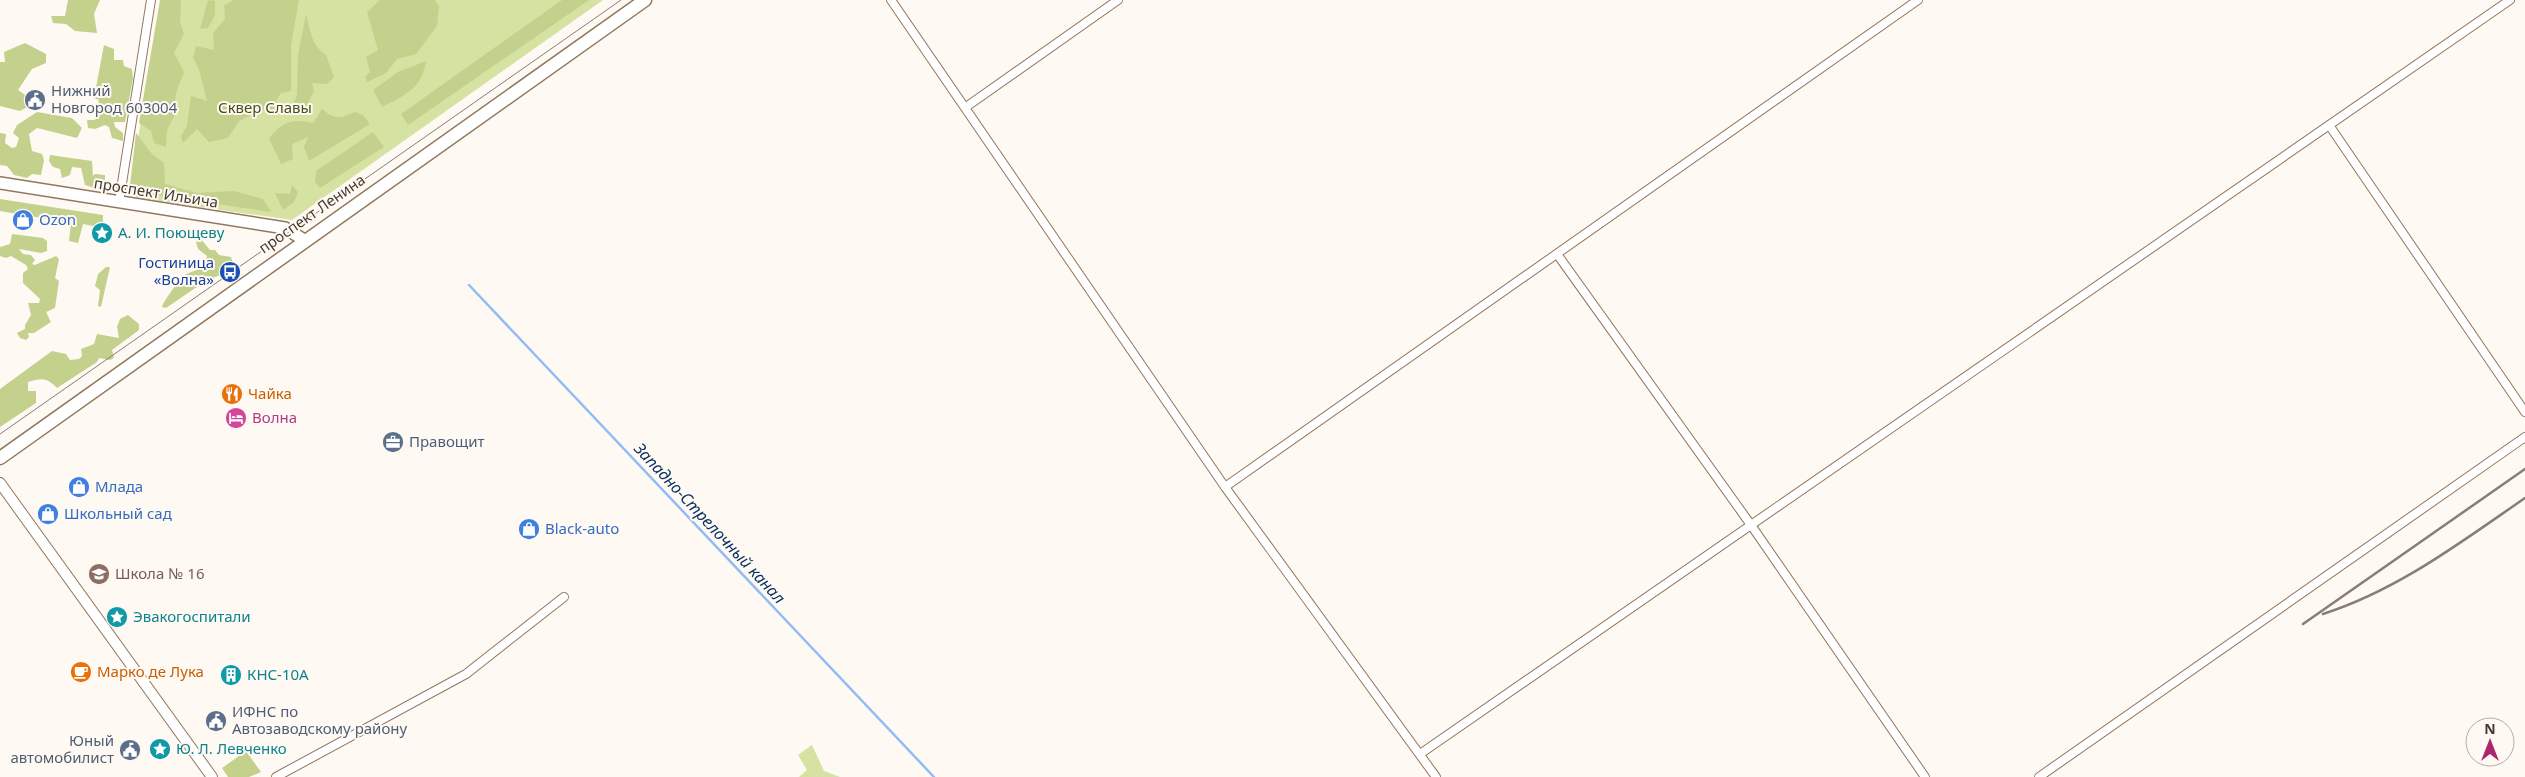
<svg xmlns="http://www.w3.org/2000/svg" width="2525" height="777" viewBox="0 0 2525 777" font-family="'Noto Sans',sans-serif">
  <rect width="100%" height="100%" fill="#fff9f3"/>
  <!-- green -->
  <path fill="#d5e2a1" d="M162,0H603L292,220L137,198L132,191L130,184Z
    M812,745L824,771L840,777H799L807,770L798,755Z"/>
  <!-- forest -->
  <path fill="#c4d18c" d="M68,0H100L94,14L97,33L75,31L66,24L53,23L51,16H65Z
    M160,0H181L180,22L184,34L174,53L184,72L176,93L174,117L167,130L166,147L154,143L151,131L139,123Z
    M208,0L215,1V15L208,28L200,29Z
    M234,0H299L291,46V91L281,93L276,101L283,112L275,114L262,110L239,121L228,138L209,142L197,129L183,143L181,136L187,126L191,96L207,101L199,69L193,58L196,46L214,50L213,33L225,19L224,5Z
    M380,0H435L439,6L437,26L416,54L397,59L386,73L367,82L365,77L370,72L366,57L378,50L367,12Z
    M562,0H589L408,125L401,114Z
    M306,14C310,29 312,47 326,55L334,77L327,84L312,83L314,91L306,107L291,111L297,94L298,55Z
    M25,43L46,54V63L32,69L18,90L28,97L29,106L20,111L0,106V62H5L4,52Z
    M104,45L114,49V60H123L124,66L132,69L133,78L125,122H114L115,127L123,133V141L112,138L109,127L105,125L95,129L88,128L87,120H95L99,100L94,98Z
    M426,61C422,89 405,95 382,107L373,90L398,72Z
    M322,109C335,120 340,119 355,112L363,115L370,124L309,161L304,147L308,137L292,144L293,159L281,164L269,138C282,122 293,118 313,123Z
    M37,112L72,118L82,128L77,138L37,128L29,134L32,151L42,154L44,160L41,175L32,174L27,178L14,175L7,166L0,165V133L6,134L5,143L12,148L16,147L19,138L13,133L17,125Z
    M373,132L384,147L320,188L315,182L316,171Z
    M136,133L152,154L164,163L165,184L197,193L234,191L263,199L271,212L136,192L130,186Z
    M50,155L92,161L93,176L95,174L105,175V182L98,189L85,185L81,168L72,167L70,175L62,178L60,169L53,167L49,161Z
    M292,185L298,192L294,202L283,210L275,193L290,194Z
    M0,199L103,215V228L83,224L78,243L69,241L71,223L0,211Z
    M12,234L43,238L47,241V251L41,253L19,249L23,254L31,255L35,260L32,264L35,265L56,256L59,259L55,278L59,281L55,308L46,312L51,322L34,333H28L29,337L26,340L20,338L17,333L25,329V325L31,315L28,303H39L40,299L23,283V273L28,269L26,265L11,256L6,258L0,256V247L10,244Z
    M201,239L210,250H215L219,255L231,257L233,263L228,267L222,268L220,275L207,280L166,308L162,307C163,302 180,278 185,275C189,272 198,270 203,268L207,256L198,249L196,242Z
    M106,267H110L101,307L98,306L100,290L95,286L98,274Z
    M128,315L139,324V330L112,350L114,358L110,360L99,358L97,362L57,388C47,377 41,378 28,382V391H36V403L0,427V389L52,351L66,354L70,360L79,359L82,356L81,349L94,344L97,334L119,338L117,327L120,319Z
    M246,751L261,772L249,777H228L222,768Z"/>
  <g fill="none" stroke-linecap="round" stroke-linejoin="round">
    <!-- stream -->
    <path stroke="#92bcf4" stroke-width="2.5" d="M469,285L934,777"/>
    <!-- minor casing -->
    <g stroke="#91775e" stroke-width="10">
      <path id="minor" d="M891,0L1225,487L1436,777
        M966,107L1118,0
        M2329,125L2525,412
        M119,202L151,0
        M1557,254L1751,525L1925,777
        M1225,487L1918,0
        M1420,754L2510,0
        M276,777L466,674L564,597
        M2039,777L2525,437"/>
    </g>
    <!-- tertiary casing -->
    <g stroke="#91775e" stroke-width="12">
      <path id="tertiary" d="M0,483L212,777"/>
    </g>
    <!-- secondary casing -->
    <g stroke="#91775e" stroke-width="14">
      <path id="secondary" d="M0,183L285,228L304,240"/>
    </g>
    <!-- primary casing -->
    <g stroke="#91775e" stroke-width="15">
      <path id="primary" d="M0,458L645,0"/>
    </g>
    <!-- minor -->
    <use href="#minor" stroke="#fff" stroke-width="8"/>
    <!-- tertiary -->
    <use href="#tertiary" stroke="#fff" stroke-width="10"/>
    <!-- secondary -->
    <use href="#secondary" stroke="#fff" stroke-width="11"/>
    <!-- primary -->
    <use href="#primary" stroke="#fff" stroke-width="12"/>
    <!-- tram -->
    <path stroke="#887e75" stroke-width="1" d="M0,434L621,0"/>
    <!-- rail -->
    <path stroke="#887e75" stroke-width="2.5" d="M2323,614C2398,590 2461,542 2525,498
      M2303,624L2525,469"/>
  </g>
  <!-- icons -->
  <defs>
    <g id="civic-disc" transform="scale(1.125)"><circle r="9.5" fill="#5c6f8a" stroke="#fff9f3"/><path d="M-.6-6.5H3V-4.5H.6V-3L4-1V1h2V6H-6V1h2V-1L-.6-3ZM-1.2 2.5V6h2.4V2.5Z" fill="#fff"/></g>
    <g id="shop-disc" transform="scale(1.125)"><circle r="9.5" fill="#3f7fe0" stroke="#fff9f3"/><path d="M-5-2.5h2.3a2.7 3.5 0 0 1 5.4 0H5L5.5 6h-11ZM-1.5-2.5h3a1.5 2.3 0 0 0-3 0Z" fill="#fff"/></g>
    <g id="sight-disc" transform="scale(1.125)"><circle r="9.5" fill="#0f9aa8" stroke="#fff9f3"/><path d="M0-6L1.8-2.2L6-1.7L2.9 1.2L3.7 5.4L0 3.3L-3.7 5.4L-2.9 1.2L-6-1.7L-1.8-2.2Z" fill="#fff"/></g>
    <g id="bus-disc" transform="scale(1.125)"><circle r="9.5" fill="#1a4fb4" stroke="#fff9f3"/><path d="M-5-6H5V4H4V6H2V4H-2V6H-4V4H-5ZM-3.5-4V0h7V-4ZM-3.5 1.2v1.5H-2V1.2ZM2 1.2v1.5H3.5V1.2Z" fill="#fff"/></g>
    <g id="restaurant-disc" transform="scale(1.125)"><circle r="9.5" fill="#e8710a" stroke="#fff9f3"/><path d="M-5-6h1v4h1v-4h1v4h1v-4h1v5L-1.5 .5V6h-2V.5L-5-1ZM5-6V6H3V1.5H1.5Q1.5-4 5-6Z" fill="#fff"/></g>
    <g id="hotel-disc" transform="scale(1.125)"><circle r="9.5" fill="#d1479c" stroke="#fff9f3"/><path d="M-6-4.5h1.5V1H6V5H4.5V3h-9V5H-6ZM-4 0a1.8 1.8 0 1 1 3.6 0ZM.5 0V-2.5h3Q6-2.5 6 0Z" fill="#fff"/></g>
    <g id="office-disc" transform="scale(1.125)"><circle r="9.5" fill="#5c6f8a" stroke="#fff9f3"/><path d="M-6-3h4V-5.5h4V-3h4V5H-6ZM-1-4.5V-3h2v-1.5ZM-6 0V1H6V0Z" fill="#fff"/></g>
    <g id="school-disc" transform="scale(1.125)"><circle r="9.5" fill="#8d6e63" stroke="#fff9f3"/><path d="M0-5L7-2L0 1L-7-2ZM-4 1L0 2.5L4 1V4Q0 6-4 4Z" fill="#fff"/></g>
    <g id="cafe-disc" transform="scale(1.125)"><circle r="9.5" fill="#e8710a" stroke="#fff9f3"/><path d="M-5.5-4.5H6V0H3Q3 3.5 0 3.5H-2.5Q-5.5 3.5-5.5 0ZM3-3.2v2h1.7v-2ZM-6 4.5H4V6H-6Z" fill="#fff"/></g>
    <g id="building-disc" transform="scale(1.125)"><circle r="9.5" fill="#0f9aa8" stroke="#fff9f3"/><path d="M-4-6H4V6H1V3H-1V6H-4ZM-2.5-4.3h1.7v1.8h-1.7ZM.8-4.3h1.7v1.8H.8ZM-2.5-1h1.7V.8h-1.7ZM.8-1h1.7V.8H.8Z" fill="#fff"/></g>
  </defs>
  <g fill-rule="evenodd">
    <use href="#civic-disc" x="35" y="100"/>
    <use href="#shop-disc" x="23" y="220"/>
    <use href="#sight-disc" x="102" y="233"/>
    <use href="#bus-disc" x="230" y="272"/>
    <use href="#restaurant-disc" x="232" y="394"/>
    <use href="#hotel-disc" x="236" y="418"/>
    <use href="#office-disc" x="393" y="442"/>
    <use href="#shop-disc" x="79" y="487"/>
    <use href="#shop-disc" x="48" y="514"/>
    <use href="#shop-disc" x="529" y="529"/>
    <use href="#school-disc" x="99" y="574"/>
    <use href="#sight-disc" x="117" y="617"/>
    <use href="#cafe-disc" x="81" y="672"/>
    <use href="#building-disc" x="231" y="675"/>
    <use href="#civic-disc" x="216" y="721"/>
    <use href="#sight-disc" x="160" y="749"/>
    <use href="#civic-disc" x="130" y="750"/>
  </g>
  <g text-anchor="middle" stroke-width="4" stroke-linejoin="round" paint-order="stroke">
    <!-- service labels -->
    <g font-size="15" fill="#4e5e75" stroke="#fff9f3" text-anchor="start">
      <text x="51" y="96">Нижний<tspan x="51" dy="17">Новгород 603004</tspan></text>
      <text x="409" y="447">Правощит</text>
      <text x="232" y="717">ИФНС по<tspan x="232" dy="17">Автозаводскому району</tspan></text>
      <text x="114" y="746" text-anchor="end">Юный<tspan x="114" dy="17">автомобилист</tspan></text>
    </g>
    <!-- park labels -->
    <g font-size="15" fill="#474f1d" stroke="#fff9f3">
      <text x="265" y="113">Сквер Славы</text>
    </g>
    <!-- street labels -->
    <g font-size="15" fill="#463a2f" stroke="#fff9f3">
      <text transform="translate(156 193) rotate(9)" y="5">проспект Ильича</text>
      <text transform="translate(312 214) rotate(-35)" y="5">проспект Ленина</text>
    </g>
    <!-- shop labels -->
    <g font-size="15" fill="#366cbe" stroke="#fff9f3" text-anchor="start">
      <text x="39" y="225">Ozon</text>
      <text x="95" y="492">Млада</text>
      <text x="64" y="519">Школьный сад</text>
      <text x="545" y="534">Black-auto</text>
    </g>
    <!-- culture labels -->
    <g font-size="15" fill="#0d838f" stroke="#fff9f3" text-anchor="start">
      <text x="118" y="238">А. И. Поющеву</text>
      <text x="133" y="622">Эвакогоспитали</text>
      <text x="247" y="680">КНС-10А</text>
      <text x="176" y="754">Ю. Л. Левченко</text>
    </g>
    <!-- transit labels -->
    <g font-size="15" fill="#164399" stroke="#fff9f3" text-anchor="end">
      <text x="214" y="268">Гостиница<tspan x="214" dy="17">«Волна»</tspan></text>
    </g>
    <!-- food labels -->
    <g font-size="15" fill="#c56008" stroke="#fff9f3" text-anchor="start">
      <text x="248" y="399">Чайка</text>
      <text x="97" y="677">Марко де Лука</text>
    </g>
    <!-- hotel labels -->
    <g font-size="15" fill="#b23c85" stroke="#fff9f3" text-anchor="start">
      <text x="252" y="423">Волна</text>
    </g>
    <!-- education labels -->
    <g font-size="15" fill="#785e54" stroke="#fff9f3" text-anchor="start">
      <text x="115" y="579">Школа № 16</text>
    </g>
    <!-- water labels -->
    <g font-size="16" font-style="italic" fill="#093264" stroke="#fff9f3">
      <text transform="translate(710 523) rotate(47)" y="6">Западно-Стрелочный канал</text>
    </g>
  </g>
  <!-- north arrow -->
  <g transform="translate(2490 742)"><circle r="24" fill="#fff9f3" stroke="#b5ada5"/>
  <path d="M0-4L9 19L0 12L-9 19Z" fill="#ac266c"/>
  <text y="-8" font-size="14" font-weight="bold" text-anchor="middle" fill="#463a2f">N</text>
  </g>
</svg>
